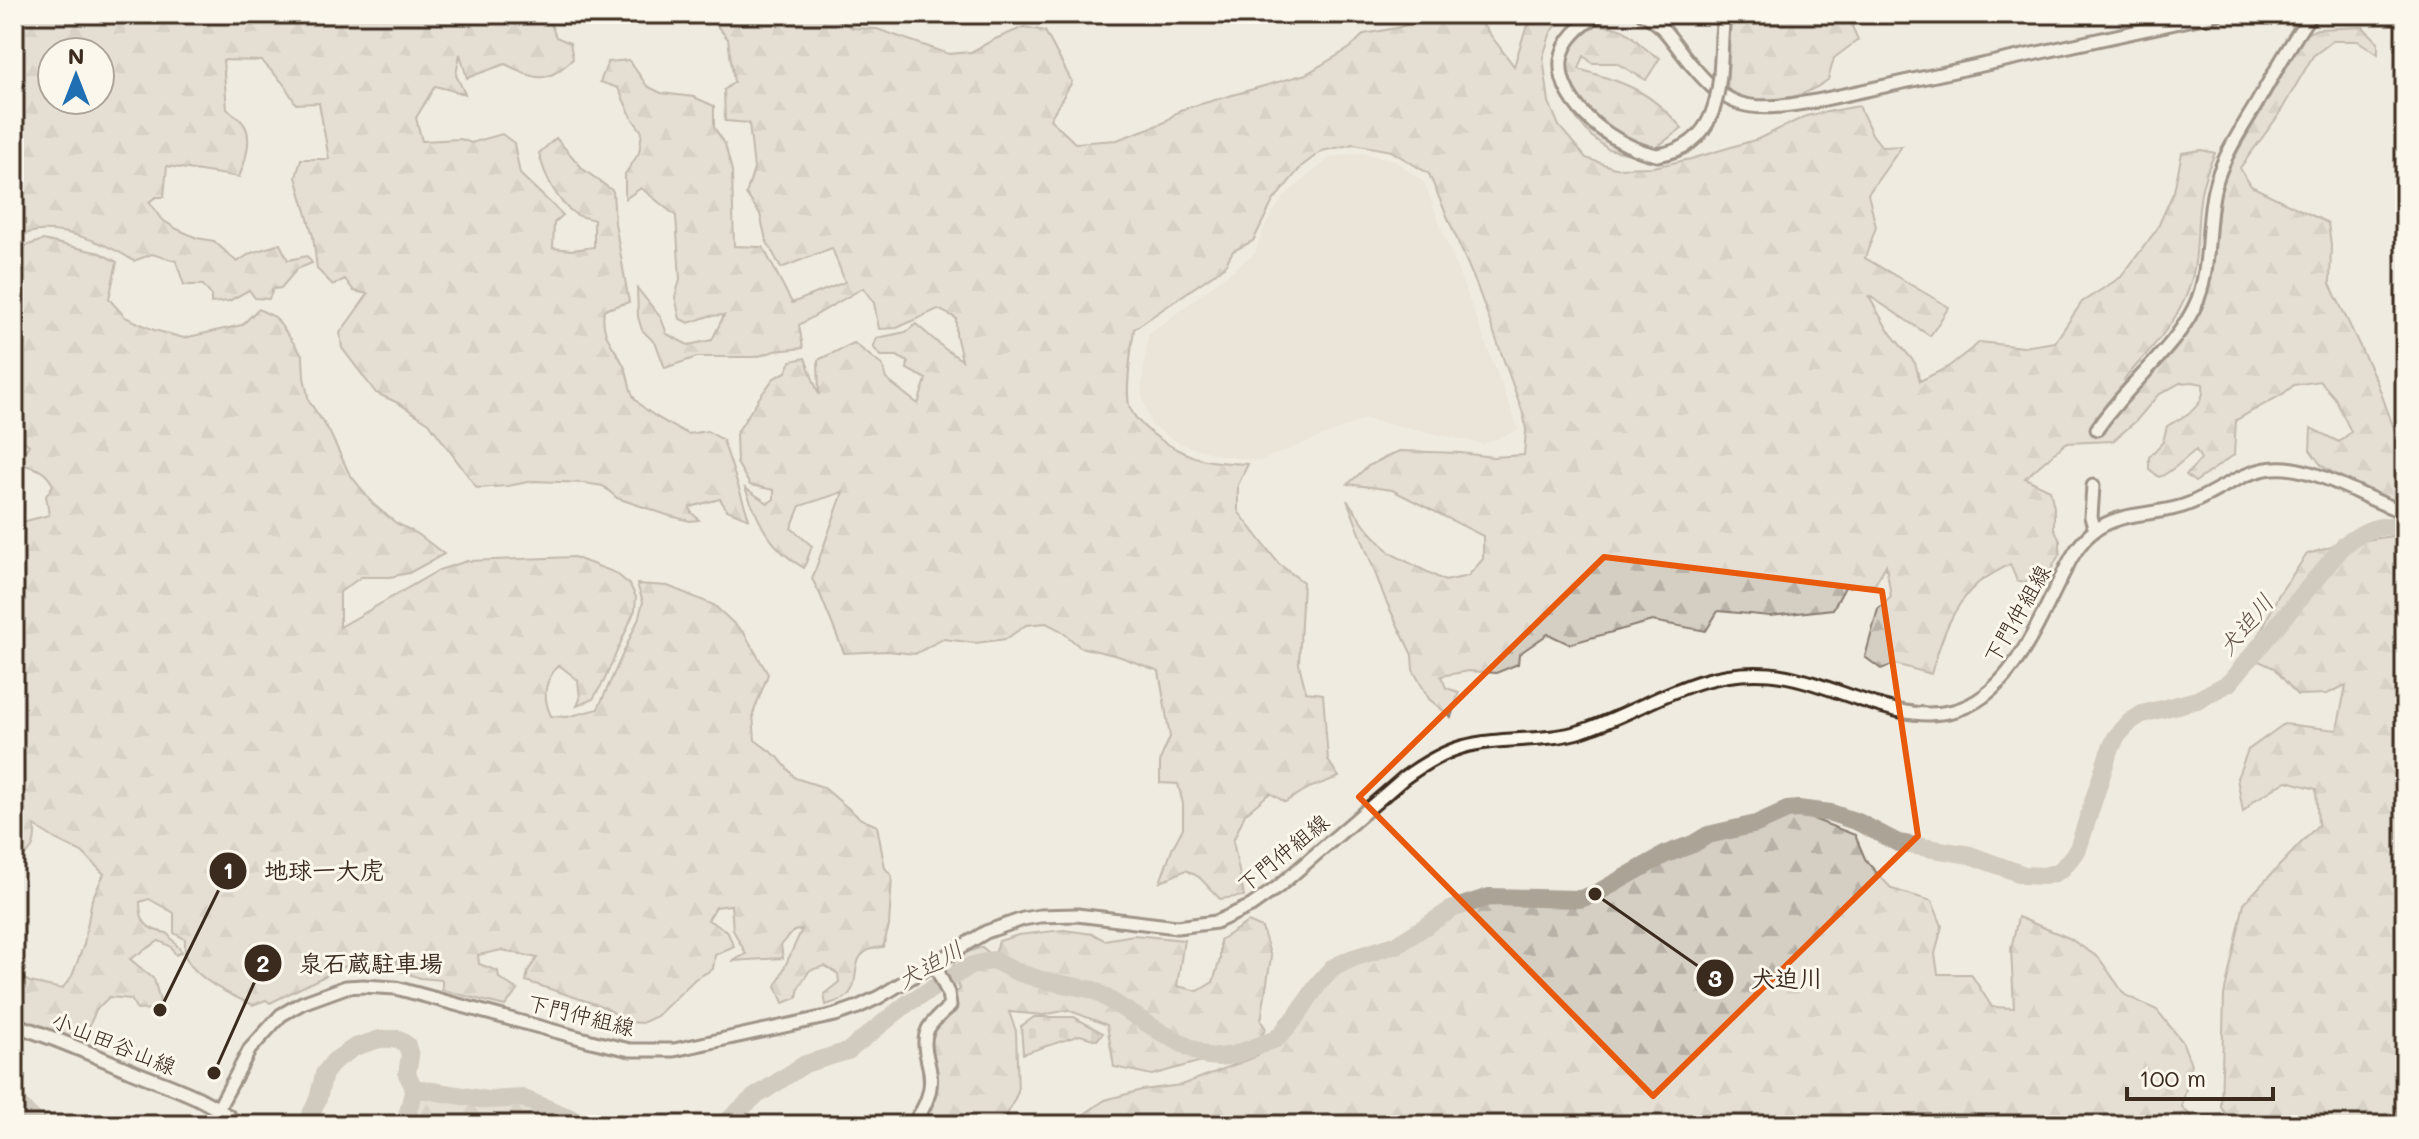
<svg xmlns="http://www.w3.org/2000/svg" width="2419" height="1139" viewBox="0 0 2419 1139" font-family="Mali,'Klee One',sans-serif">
  <defs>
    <pattern id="forest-firs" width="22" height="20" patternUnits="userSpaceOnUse" patternTransform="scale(2)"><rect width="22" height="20" fill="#d5cec3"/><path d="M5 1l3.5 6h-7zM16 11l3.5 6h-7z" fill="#b8b1a7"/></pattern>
    <pattern id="cemetery-stones" width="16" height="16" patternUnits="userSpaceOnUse" patternTransform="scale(2)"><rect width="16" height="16" fill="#d5cec3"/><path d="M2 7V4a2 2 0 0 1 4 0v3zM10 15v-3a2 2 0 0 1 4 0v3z" fill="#b8b1a7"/></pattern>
  </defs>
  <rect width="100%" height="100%" fill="#f0ebe0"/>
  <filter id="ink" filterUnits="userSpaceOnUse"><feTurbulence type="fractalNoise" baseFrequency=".0125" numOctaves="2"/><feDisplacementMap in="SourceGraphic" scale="16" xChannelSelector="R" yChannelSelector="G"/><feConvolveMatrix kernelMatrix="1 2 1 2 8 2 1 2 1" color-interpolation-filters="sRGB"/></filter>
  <g filter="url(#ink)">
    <!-- built -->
    <path fill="#e2dcd1" d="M1361,153L1394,160L1424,182L1519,430L1483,444L1365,419L1260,461L1222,456L1180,444L1151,425L1141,392L1148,335L1255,253L1265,225L1285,195L1331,157Z"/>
    <!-- forest -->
    <path fill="url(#forest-firs)" stroke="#887c70" stroke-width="2" fill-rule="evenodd" d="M14,14H455L458,21L486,14H547L556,37L570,43L573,59C544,85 538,80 505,64L467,78L460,54L456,75L465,94L435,86L416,118L422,141L461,139L471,143L502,134L514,143L520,174L563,215L554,223L553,248L572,250L594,247V220C589,218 580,217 575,214C556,201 544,174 539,153L556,138L583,169L613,191L615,223L629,302L604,310C600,338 615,345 625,368C629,377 629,391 635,399C647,414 671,425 688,434L707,431L723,440L749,519L727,510L720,499L690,507L691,512L699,520L690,521L670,516L617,498L603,486L584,483L533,481L508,486L477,488L429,423L398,403L376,393L342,348L340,333L368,294L354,291L345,279L333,285L317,269L313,236L296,177L301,159H329L319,103L296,104L283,83L262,61L223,60L227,109C232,113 240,118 243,123C254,136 245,163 239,177L167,166L164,197H156L149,202L161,219L177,229L197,238L214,241L237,262L251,253L280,244L288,260L307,256L312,263L297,269L281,288L273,289L269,299L255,298L249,290L229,301L211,303V295L203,285H184L176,261L152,254L134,261C108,244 70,229 39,231C31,232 22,235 14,237ZM100,52V100H52V52Z
      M707,14H826L853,28L877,29L949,54L971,52L995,39L1024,27L1045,31L1072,82L1050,119L1075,143L1117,140L1163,123L1180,110L1306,74L1350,48L1364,34L1396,28L1436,16L1466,19L1483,25L1514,66L1524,34L1534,14H1566L1551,32L1543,57L1549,102L1559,126L1586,158L1615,168L1653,167L1691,159L1758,139L1806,116L1859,106L1872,134L1882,147L1902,146L1868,194L1876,227L1865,258L1949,307L1930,336L1868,295L1888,330L1915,363L1920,381L1948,367L1980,342L2023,347L2055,342L2082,302L2121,277L2157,229L2174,191L2182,153L2201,150L2215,153C2210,164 2205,176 2202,188C2195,220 2200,254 2190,285C2179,322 2148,351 2124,380L2126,383L2111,399L2092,427L2184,332L2199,312L2211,279L2221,189L2231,163L2306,34L2317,29L2363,27L2378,42V54L2358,41H2333L2313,56L2278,116L2240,168L2251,186L2328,223L2331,244L2330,284L2377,382L2400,445L2405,446V499L2388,507L2321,465L2310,450L2311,428L2339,442L2351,432L2335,398L2320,381L2294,385L2283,394L2236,420L2234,455L2195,482L2186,475L2201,459L2196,450C2185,458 2170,474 2159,477L2149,469V457L2163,442L2167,426C2185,416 2206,407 2203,384L2193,382L2180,383L2158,395L2136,421L2113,441L2066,443L2025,478L2050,490L2054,507V528L2060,541V553L2048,575L2038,582L2017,581L2010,564C2000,570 1987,576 1977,584C1950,609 1941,641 1931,674L1895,664L1881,669L1865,657L1878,609L1891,597L1886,565L1875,584L1845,587L1833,609L1770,616L1718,611L1706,631L1652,621L1569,644L1548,634L1519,654L1518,664L1496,673L1469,671L1441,676L1446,688L1459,692L1451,717L1429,699L1413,670L1412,655L1386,601L1347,500L1368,529L1390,553L1445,581L1468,576L1483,559V536L1392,490L1348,484L1368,466L1399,451L1461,453L1493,457L1524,455L1526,430L1524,416L1477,286L1429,174L1391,151L1354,144L1322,151L1302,166L1273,201L1253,241L1233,251L1224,267L1134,329C1132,346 1124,394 1130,408C1141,432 1180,454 1205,460C1219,463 1233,463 1248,464L1238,485V511L1279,564L1303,582L1299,664L1306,692L1323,694L1328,760L1339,777L1309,788L1285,802L1270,793L1245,814L1233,841L1244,896L1220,899L1199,877L1186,870L1160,882L1173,847L1183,828V804L1178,784L1160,783V760L1170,737L1159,671L1118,656L1080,647L1060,630L1046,623L1026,625L1006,639L976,643L943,639L915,654L887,651L844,653L820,594L812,579L843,492L800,506L791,528L812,546L804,568C769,548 759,523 745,488L768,503L774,499V490L750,485L737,463L736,434L759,398L774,378L786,372L791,361L805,358L819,395L818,360L854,343L883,366L886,379L918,404L926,379L907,369L908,362L897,356H881L873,347L877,338L906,332L916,324L945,349L962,360L956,335V318L938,309L897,328L879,329L874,303L863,288L799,325L803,348L775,351L756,357H697L665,368L656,344L642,330L638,317L637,288L661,318L667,334L688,345L712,340L724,315L709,316L689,323L680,319L675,297L680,280L676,216L641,188L625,199V174L639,153L642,132L632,118L618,88L600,82L608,62L629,60L647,86L661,93L694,97L714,106V127L725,144L732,171L734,246L763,247L792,303L845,282L832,248L781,268L766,240L760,214L746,194L754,169L749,123L725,121L724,90L734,82L728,39Z
      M1731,14H1867L1852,26L1858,40L1834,58L1828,80C1799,101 1761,107 1727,93Z
      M1597,25C1637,27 1630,43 1660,58L1646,80L1616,63H1592L1584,56L1579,69C1627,84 1648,89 1682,128L1654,149L1630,154L1608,149L1591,136L1576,118L1569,105L1564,87L1568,48L1575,38Z
      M43,240L100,253L117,262L109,299L125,317L154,330L184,338L242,325L258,309L275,317L303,356L304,377L309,401L329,431L349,473L373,504L396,523L418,534L444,554L409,573L390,577H361L340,592V627L439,570L467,561L574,557L616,573L630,585L636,597L635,610L604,681L593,699L577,706L580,699L578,680L559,665C544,681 542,696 551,716L567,717L598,709L638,620L643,602L637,584L668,586L714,605L744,633L768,674L753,714L755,740L778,757L795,778L823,787L861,819L877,826L885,868L892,876L889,926L883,947C842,950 866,982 845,998C840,1001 831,1003 826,1005L824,994L839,982L838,974L825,966L810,970L799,987L797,998L783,1003L776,986L802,929L794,931L781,945L783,958L732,961L746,954L733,930L731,905L716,907L708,920L727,931L734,946L715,955L713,969L695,979L657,1016L642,1023L629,1022L604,1007L526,981L528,971L537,958L502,950L478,955L479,964L498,971L499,978L518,990L505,1006L442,990V980L420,978L398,970L396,959L343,967L270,1003L266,1000L253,1005C232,996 197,980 186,958C184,952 185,944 185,939L174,933V913L149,899L140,902C140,923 147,930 167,933L182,952L176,955L170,946L159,941L130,959L154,979L160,1001L156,1009L137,1010L131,999L109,997L96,1010L88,1029L81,1036L69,1039L14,1022V974L30,982L62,989L72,976L84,944L92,899L104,874L82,852L55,839L35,826C36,846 33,852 14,862V524L49,515L46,496L53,485C44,468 34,468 17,463L29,445L14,433V250Z
      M2405,534V1125H2234L2221,1107L2224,995L2244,903L2318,825L2316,789L2287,781L2255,800L2243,812L2237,778L2248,750L2284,724L2337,730L2346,685L2327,694L2297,695L2274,668L2259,661L2244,666L2279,594L2307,554L2341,544Z
      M1773,811L1808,817L1855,835L1866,861L1892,889L1932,901L1942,926L1935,954L1938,974H1971L1992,1007L2014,1008L2011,949L2018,917L2069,938L2099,958L2125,995L2157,1010L2182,1041L2191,1064L2182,1107L2200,1125H1080L1083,1115L1105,1100L1142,1090L1181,1085L1258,1056L1281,1021L1319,982L1429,921L1444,907L1507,897L1558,903L1599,890L1628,873L1650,855L1698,848L1734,823Z
      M1248,922L1262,928L1271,957L1261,1021L1266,1029L1252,1047L1152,1075L1114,1067L1107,1025L1068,1010L1043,1015L1009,1012L1016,1031L1018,1092L1006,1117L1005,1125H907L924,1101L921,1049L946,1002L960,989L951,971L957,956L982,947L994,957L999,941L1018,935L1064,930L1093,934L1104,940L1134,935L1184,940L1177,986L1198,991L1213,982L1220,959V940Z
      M418,1090C454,1103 484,1104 521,1094L540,1113L558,1107L574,1125H407L403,1108L407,1097Z"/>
    <!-- cemetery -->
    <path fill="url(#cemetery-stones)" stroke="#887c70" stroke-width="2" d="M1034,1017H1074L1103,1033L1097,1040L1080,1035L1023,1054L1021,1026Z"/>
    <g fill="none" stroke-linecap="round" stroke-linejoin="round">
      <!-- river -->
      <path stroke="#aca397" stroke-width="18" d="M414,1088L487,1100L522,1098L588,1125
        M14,1101L40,1125
        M306,1125L318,1099L324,1074L334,1061L355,1047L380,1039H398L407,1045L410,1056L407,1074L414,1088
        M411,1125L408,1112L414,1088
        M723,1125L753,1098L805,1064L848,1051L908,1003L970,966L993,960L1017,972L1042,980L1094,990L1162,1033L1206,1056L1219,1057L1234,1055L1276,1039L1293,1021L1319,983L1332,968L1353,958L1398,944L1452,909L1489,897L1580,899L1595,894L1666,854L1693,844L1708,835L1756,824L1787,810L1798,809L1831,813L1858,822L1898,843L1970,855L2024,875L2044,876L2055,873L2062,869L2078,849L2108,755L2116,737L2131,721L2142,714L2197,700L2229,683L2344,545C2367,529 2378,524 2405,526"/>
      <!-- tertiary casing -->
      <g stroke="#3b2a1e" stroke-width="17">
        <path id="tertiary" d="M1599,14C1582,25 1563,39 1561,61C1557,106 1618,148 1657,155
          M1643,14C1661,23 1670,37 1682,53C1727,111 1745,113 1816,101L2217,14
          M1722,36L1724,14
          M2097,429C2125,386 2179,347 2198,299C2211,264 2206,226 2214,190C2221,159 2241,130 2257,103C2274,73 2291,42 2311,14
          M2093,486L2091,517L2095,530
          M218,1109L250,1049L281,1015L302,1003L346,987L363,986L396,988L595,1042L630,1050H674L835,1015L858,1007L879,997L986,932L1023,919L1040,916L1077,915L1177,927L1216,922L1251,906L1278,887L1404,778C1422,765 1441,753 1462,747C1501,736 1543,743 1582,731C1650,708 1695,668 1770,674C1829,679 1894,726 1953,711C2009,697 2036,627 2060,580C2069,562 2077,544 2094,531C2124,509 2159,517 2191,503C2223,489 2250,465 2286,468C2324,471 2368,501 2405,512
          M912,1125C924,1110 933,1092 930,1072C928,1058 921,1044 928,1029C933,1020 942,1013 950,1006L948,993L934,963"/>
      </g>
      <!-- secondary casing -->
      <g stroke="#3b2a1e" stroke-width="18">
        <path id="secondary" d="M14,1025C55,1037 95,1056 134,1072C170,1087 210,1098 238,1125"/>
      </g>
      <!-- tertiary -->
      <use href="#tertiary" stroke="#fbf7ec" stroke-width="11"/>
      <!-- secondary -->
      <use href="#secondary" stroke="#fbf7ec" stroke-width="12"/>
      <!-- tertiary-bridge casing -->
      <g stroke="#3b2a1e" stroke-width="17" stroke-linecap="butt">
        <path id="tertiary-bridge" d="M1657,155C1721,146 1720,86 1722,36"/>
      </g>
      <!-- tertiary-bridge -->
      <use href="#tertiary-bridge" stroke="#fbf7ec" stroke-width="11"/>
    </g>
  </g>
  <!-- marked area -->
  <path d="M0 0H2419V1139H0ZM1604,557L1882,591L1918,836L1653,1096L1359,797Z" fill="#f0ebe0" fill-opacity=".55" fill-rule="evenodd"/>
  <path fill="none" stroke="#e8590c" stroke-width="6" stroke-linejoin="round" d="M1604,557L1882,591L1918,836L1653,1096L1359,797Z"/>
  <g text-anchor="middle" stroke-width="6" stroke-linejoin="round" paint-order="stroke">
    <!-- street labels -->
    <g font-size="22" fill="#3b2a1e" stroke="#fbf7ec">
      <text transform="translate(2017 614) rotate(-60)" y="8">下門仲組線</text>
      <text transform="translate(1283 853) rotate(-39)" y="8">下門仲組線</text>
      <text transform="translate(581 1015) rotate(14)" y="8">下門仲組線</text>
      <text transform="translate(114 1043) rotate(22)" y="8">小山田谷山線</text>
    </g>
    <!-- water labels -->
    <g font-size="24" font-style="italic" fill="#635448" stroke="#fbf7ec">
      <text transform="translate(2246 625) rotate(-50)" y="8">犬迫川</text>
      <text transform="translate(930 965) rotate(-29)" y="8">犬迫川</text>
    </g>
  </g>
  <!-- callouts -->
  <path fill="none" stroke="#3b2a1e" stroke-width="3" d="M160 1010L228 871M214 1073L263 963M1595 894L1715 978"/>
  <g fill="#3b2a1e" stroke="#fbf7ec" stroke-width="3">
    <circle cx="160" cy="1010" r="8"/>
    <circle cx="214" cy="1073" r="8"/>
    <circle cx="1595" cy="894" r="8"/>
    <circle cx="228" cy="871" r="20"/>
    <circle cx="263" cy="963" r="20"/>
    <circle cx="1715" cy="978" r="20"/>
  </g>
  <g font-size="24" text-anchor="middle" font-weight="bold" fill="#fff">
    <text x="228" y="879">1</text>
    <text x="263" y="972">2</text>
    <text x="1715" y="987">3</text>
  </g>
  <g font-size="24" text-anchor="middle" font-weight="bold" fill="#3b2a1e" stroke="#fbf7ec" stroke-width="6" stroke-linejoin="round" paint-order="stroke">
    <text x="324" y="879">地球一大虎</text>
    <text x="371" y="972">泉石蔵駐車場</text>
    <text x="1787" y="987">犬迫川</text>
  </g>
  <!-- margin -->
  <rect width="2419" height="1139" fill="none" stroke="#fbf7ec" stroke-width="48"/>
  <rect x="24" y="24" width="2371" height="1091" fill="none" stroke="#3b2a1e" stroke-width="3" filter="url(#ink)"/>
  <!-- north arrow -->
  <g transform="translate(76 76)"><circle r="38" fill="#fbf7ec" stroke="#aea59a" stroke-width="2"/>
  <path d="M0-6L14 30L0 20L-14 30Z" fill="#1f6fb2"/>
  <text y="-12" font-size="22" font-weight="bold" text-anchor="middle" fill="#3b2a1e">N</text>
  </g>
  <!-- scale -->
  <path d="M2127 1087v12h146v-12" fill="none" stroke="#3b2a1e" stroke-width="4"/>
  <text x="2139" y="1087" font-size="24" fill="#3b2a1e" stroke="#fbf7ec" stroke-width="6" paint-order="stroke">100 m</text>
</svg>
